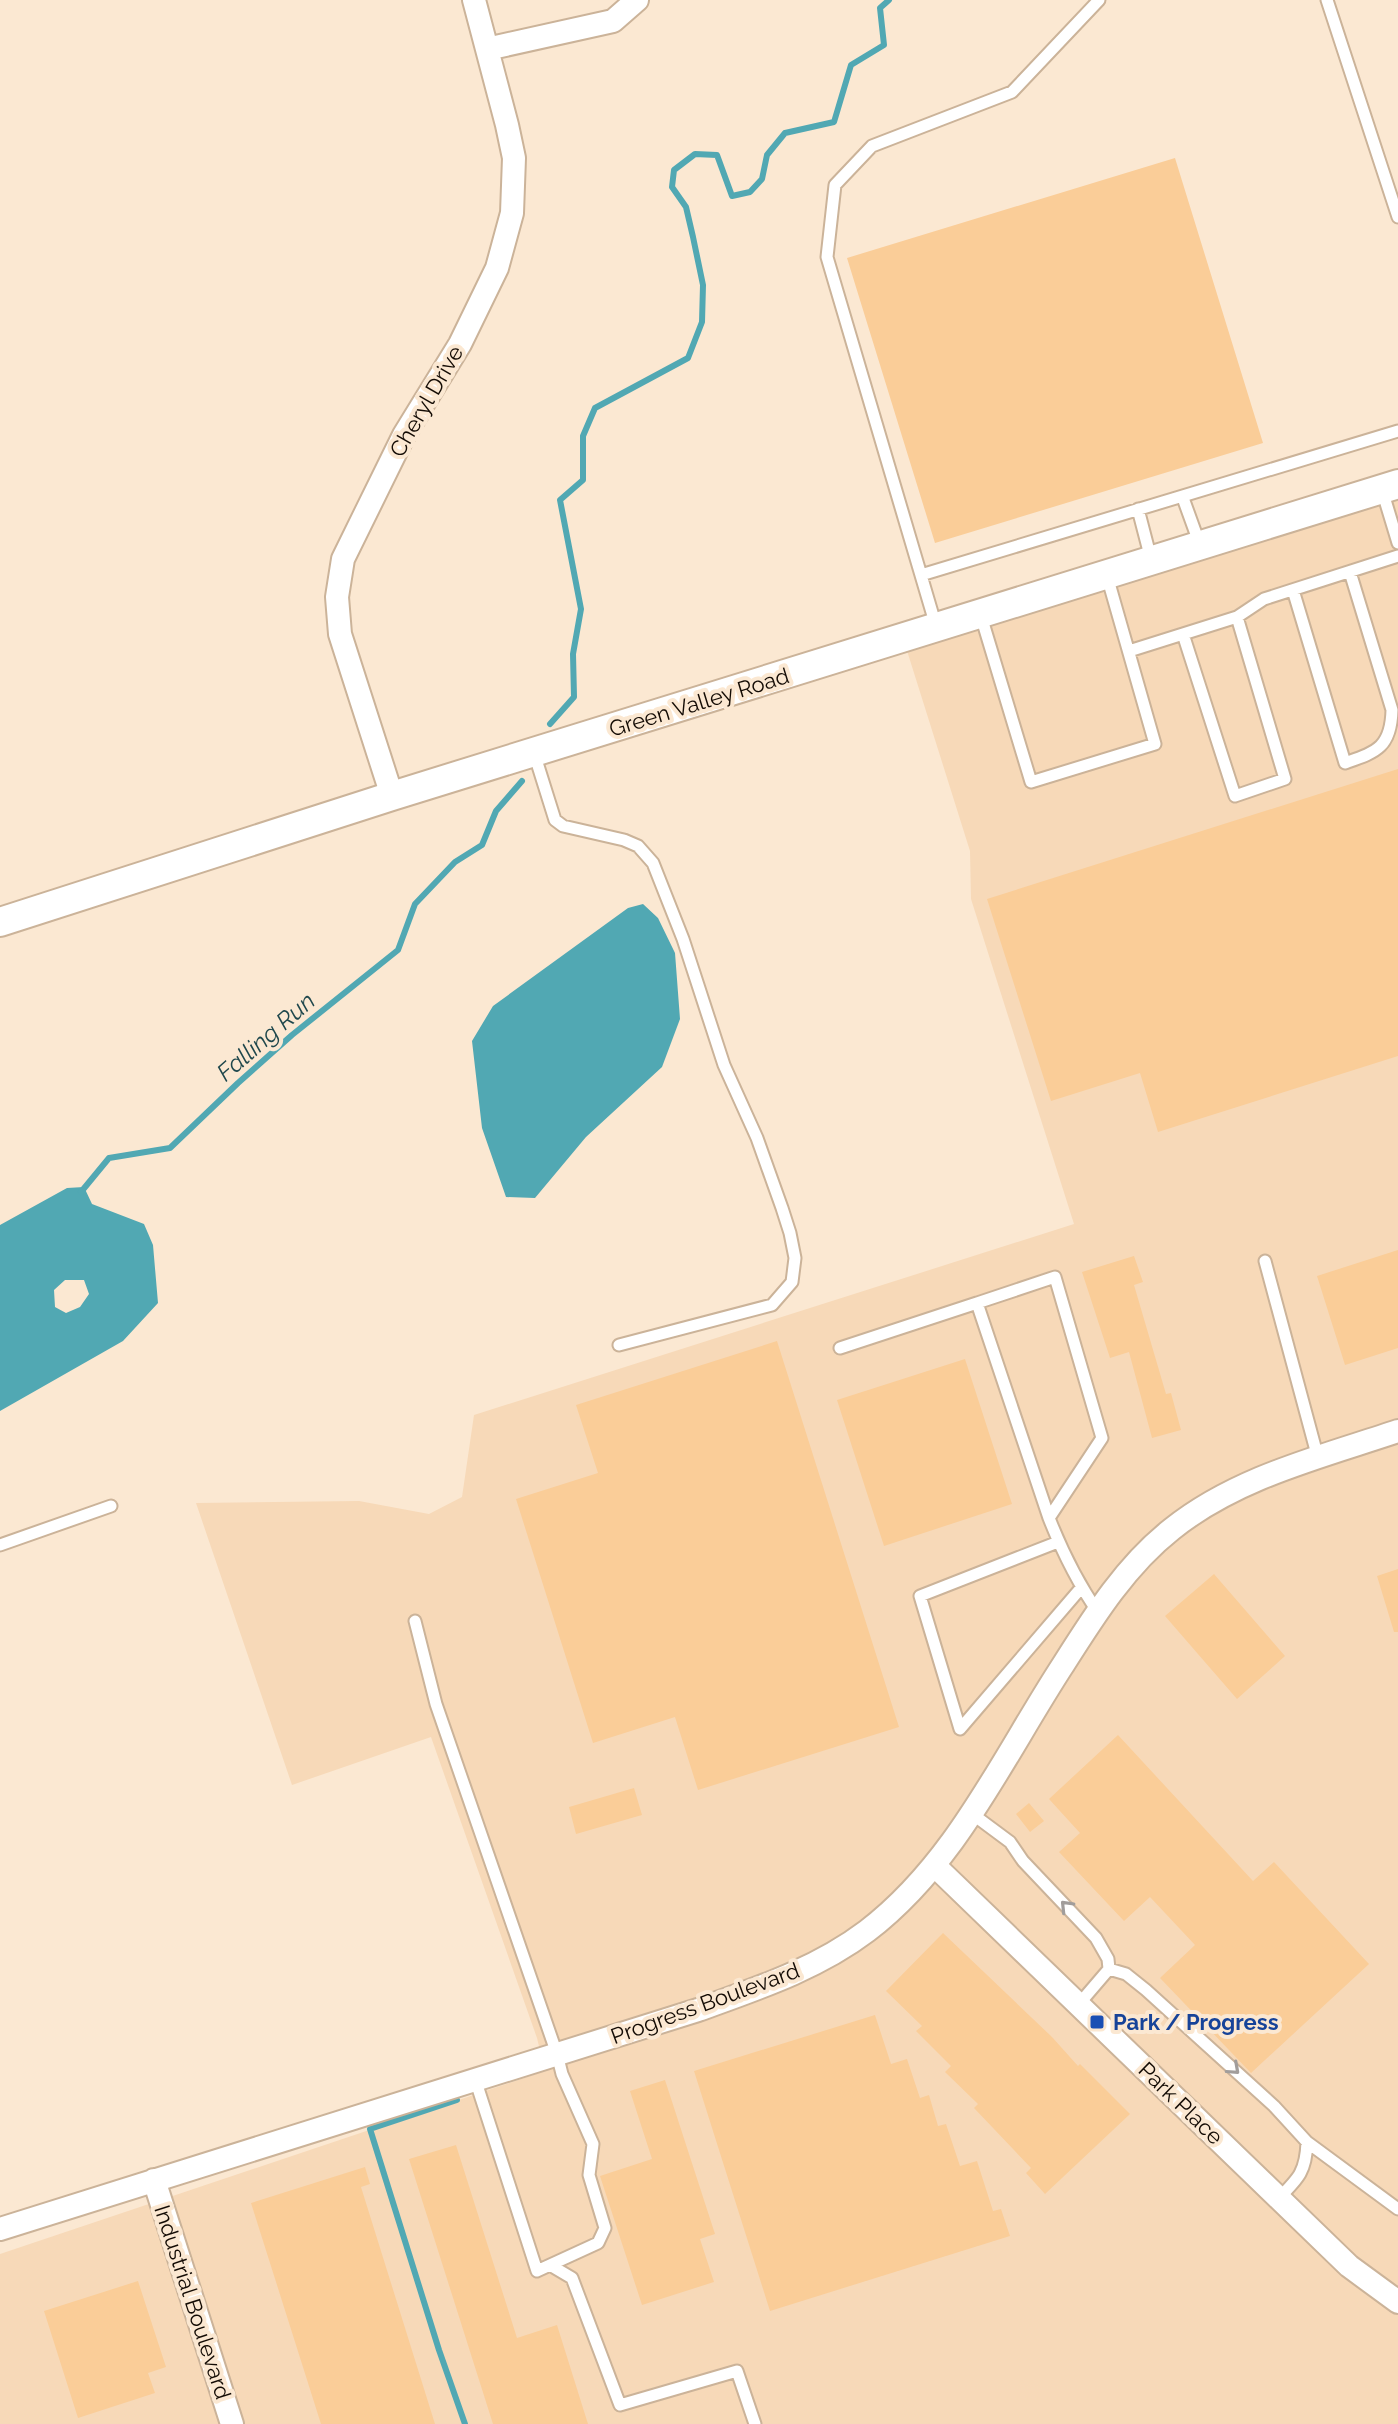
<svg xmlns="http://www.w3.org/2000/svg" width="1398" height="2424" viewBox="0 0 1398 2424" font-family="Raleway,sans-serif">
  <rect width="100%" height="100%" fill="#fbe8d2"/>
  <!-- built -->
  <path fill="#f7d9b8" d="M1398,484V2424H0V2254L545,2071L537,2038L431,1737L292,1785L196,1503L359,1501L429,1514L462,1497L474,1415L1074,1224L971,899L970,851L903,638Z"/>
  <!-- water -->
  <path fill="#51a8b3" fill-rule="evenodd" d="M643,904L658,918L675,953L680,1019L662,1067L586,1137L535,1198L506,1197L482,1128L472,1041L493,1006L628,908Z
    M84,1187L92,1204L144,1224L153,1245L158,1303L123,1341L0,1411V1225L67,1188ZM65,1280H84L89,1294L80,1307L66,1313L55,1307L54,1290Z"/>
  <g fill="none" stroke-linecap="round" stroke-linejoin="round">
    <!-- stream -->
    <path stroke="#51a8b3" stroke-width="6" d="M550,724L574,697L573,654L581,609L560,500L583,480V436L595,408L688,358L702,322L703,285L693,237L686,207L672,187L674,170L695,154L717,155L732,196L750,192L762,179L767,155L785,133L834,122L851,65L884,45L880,8L889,0
      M81,1192L109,1158L170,1148L238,1083L292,1035L398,950L415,904L455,862L482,845L496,811L522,781
      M457,2100L370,2129L439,2350L465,2424"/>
  </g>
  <!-- building -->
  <path fill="#facd98" d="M1175,158L1263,443L935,543L847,258Z
    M1398,769V1056L1158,1132L1140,1073L1051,1101L987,899Z
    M1398,1250V1348L1345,1365L1317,1276Z
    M1134,1256L1143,1282L1134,1285L1166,1394L1171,1393L1181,1430L1152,1438L1129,1352L1110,1358L1082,1272Z
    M777,1341L899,1727L698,1790L675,1717L593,1743L516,1499L598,1473L576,1405Z
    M965,1359L1012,1504L884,1546L837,1400Z
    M1398,1569V1632H1394L1377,1576Z
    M1214,1574L1285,1656L1237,1699L1165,1616Z
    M1118,1735L1253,1881L1274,1862L1369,1964L1251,2073L1160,1978L1195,1945L1150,1897L1124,1921L1059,1852L1080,1833L1049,1799Z
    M634,1788L642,1815L576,1834L569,1807Z
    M1029,1803L1044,1821L1030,1832L1016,1814Z
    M943,1933L1052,2037L1078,2066L1080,2064L1130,2114L1045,2194L1026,2173L1031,2168L974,2108L978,2104L945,2072L951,2066L916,2031L922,2026L886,1991Z
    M875,2015L891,2064L907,2059L920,2098L929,2095L938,2126L946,2124L960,2166L977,2161L993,2211L1001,2209L1010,2236L770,2311L694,2071Z
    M665,2080L715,2234L700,2239L714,2282L642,2305L600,2176L652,2159L630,2091Z
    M456,2145L517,2338L557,2325L588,2424H493L409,2159Z
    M365,2167L370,2184L361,2187L435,2424H321L251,2203Z
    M138,2281L166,2367L148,2373L155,2393L78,2418L44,2311Z"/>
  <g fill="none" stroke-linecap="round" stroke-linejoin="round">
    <!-- service casing -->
    <g stroke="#cbb399" stroke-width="15">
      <path id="service" d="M1327,0L1398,217
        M1382,490L1398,543
        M1183,498L1200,545
        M1138,509L1151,559
        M921,575L1398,431
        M1293,590L1345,763C1376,752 1391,748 1392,710L1350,572
        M981,616L1031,782L1155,744L1107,576
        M936,626L827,257L835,185L872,146L1012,92L1099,0
        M1183,634L1235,796L1285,779L1237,617
        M1129,651L1237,617L1264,599L1398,556
        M534,753L555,820L563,826L624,840L638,846L653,863L683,939L724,1065L757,1138L782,1208L790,1233L795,1258L792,1282L772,1305L619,1345
        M1265,1261L1318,1458
        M840,1348L977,1303
        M1049,1518L977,1303L1055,1277L1102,1438L1049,1518C1062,1551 1077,1582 1098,1612
        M1058,1542L920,1596L960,1729L1081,1588
        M0,1545L111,1506
        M415,1621L436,1704L557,2054L562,2074L593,2144L589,2175L605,2228L598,2243L550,2265L572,2278L620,2405L737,2371L755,2424
        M971,1813L1010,1842L1023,1861L1096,1938L1108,1959L1109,1969L1079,2004
        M1109,1969L1126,1974L1146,1990L1274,2106L1307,2142L1398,2209
        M475,2079L537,2271L550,2265
        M1279,2198C1299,2178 1306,2171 1307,2142"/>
    </g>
    <!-- minor casing -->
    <g stroke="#cbb399" stroke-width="26">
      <path id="minor" d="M487,49L613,21L637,0
        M392,796L340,634L337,597L343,559L404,435L460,344L497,268L512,213L514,158L507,125L474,0
        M934,1865L1349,2266L1398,2302
        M154,2180L232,2424
        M0,2229L698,2010C756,1989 817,1969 867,1931C956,1863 1003,1757 1063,1665C1094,1616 1126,1565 1172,1529C1237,1477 1321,1457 1398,1431"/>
    </g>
    <!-- tertiary casing -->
    <g stroke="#cbb399" stroke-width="32">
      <path id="tertiary" d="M0,922L392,796L1398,484"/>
    </g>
    <!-- service -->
    <use href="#service" stroke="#fff" stroke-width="11"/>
    <!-- minor -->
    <use href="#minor" stroke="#fff" stroke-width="22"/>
    <!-- tertiary -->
    <use href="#tertiary" stroke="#fff" stroke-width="28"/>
  </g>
  <!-- one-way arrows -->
  <defs><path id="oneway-chevron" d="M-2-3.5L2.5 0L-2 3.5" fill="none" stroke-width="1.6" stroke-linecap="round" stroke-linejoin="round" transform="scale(2)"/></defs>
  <g stroke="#a19d9b">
    <use href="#oneway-chevron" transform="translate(1066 1906) rotate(-134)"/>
    <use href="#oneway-chevron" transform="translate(1234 2069) rotate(42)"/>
  </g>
  <!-- markers -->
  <rect fill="#1a4fb4" stroke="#fbe8d2" stroke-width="3" x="1089" y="2014" width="16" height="16" rx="4"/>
  <g text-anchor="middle" stroke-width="8" stroke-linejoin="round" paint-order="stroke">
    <!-- street labels -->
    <g font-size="22" fill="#130b04" stroke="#fbe8d2">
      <text transform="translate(426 401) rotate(-60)" y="8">Cheryl Drive</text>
      <text transform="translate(699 702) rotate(-17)" y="8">Green Valley Road</text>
      <text transform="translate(705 2003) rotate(-20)" y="8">Progress Boulevard</text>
      <text transform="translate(1181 2103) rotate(44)" y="8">Park Place</text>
      <text transform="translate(193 2302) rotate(72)" y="8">Industrial Boulevard</text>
    </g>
    <!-- transit labels -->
    <g font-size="22" font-weight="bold" fill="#164399" stroke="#fbe8d2" text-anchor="start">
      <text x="1113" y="2030">Park / Progress</text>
    </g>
    <!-- water labels -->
    <g font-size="24" font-style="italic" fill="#1f474c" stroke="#fbe8d2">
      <text transform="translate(266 1037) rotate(-41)" y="8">Falling Run</text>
    </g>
  </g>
</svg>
